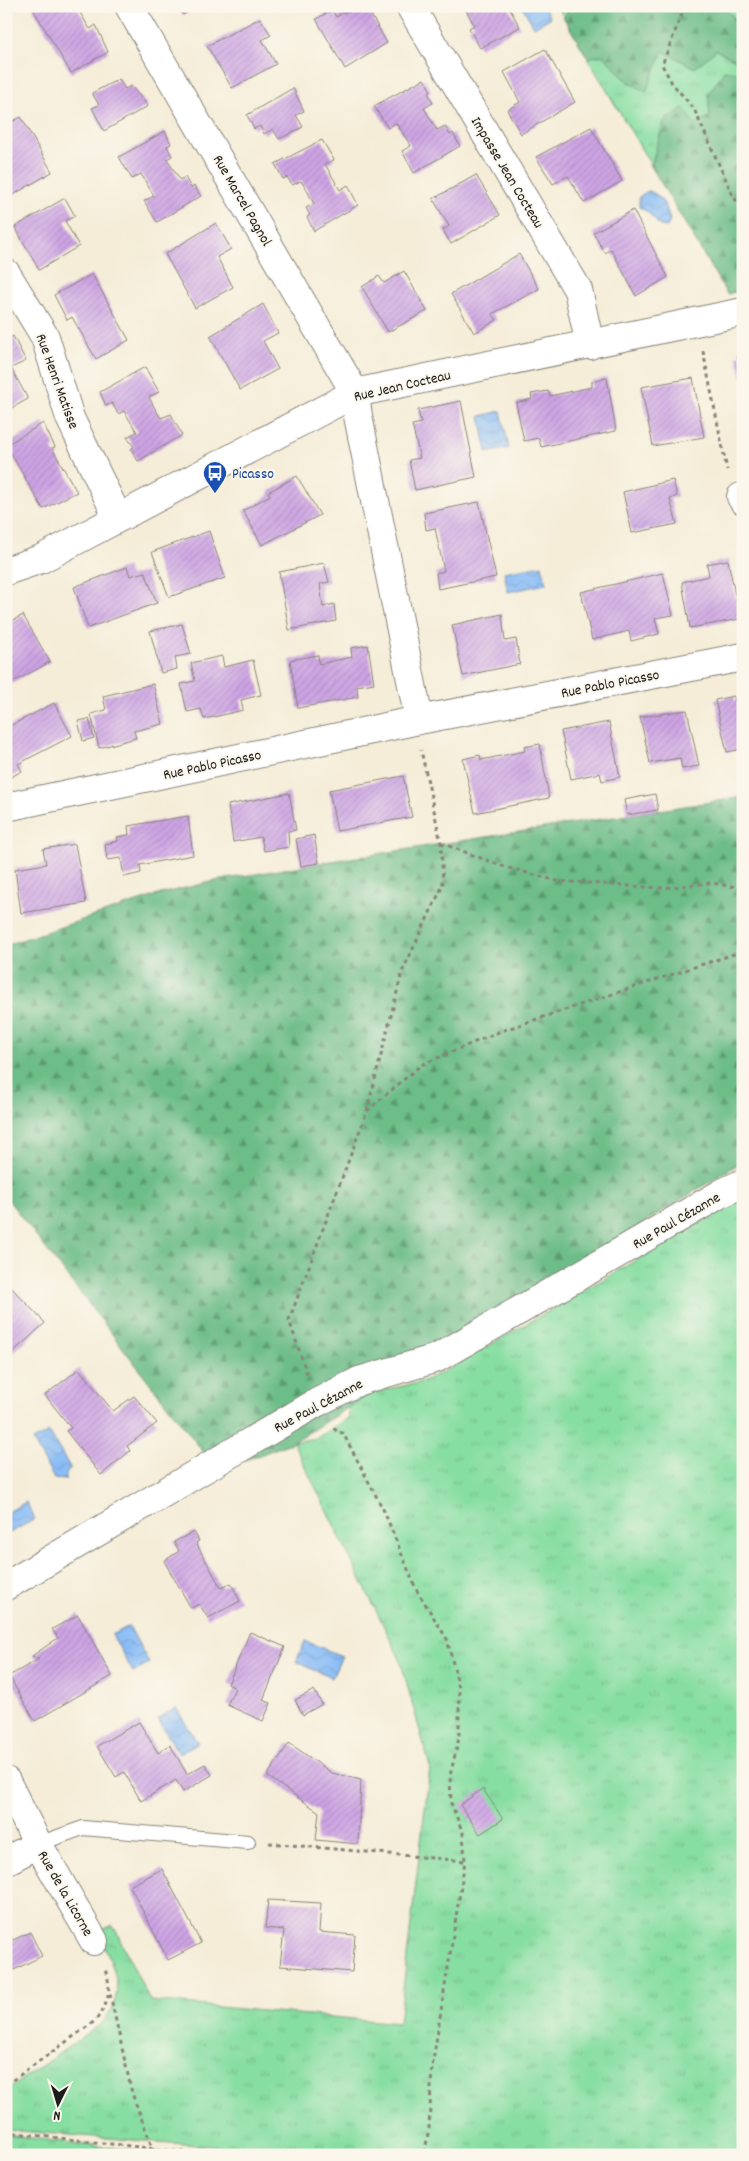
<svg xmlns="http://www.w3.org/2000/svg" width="749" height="2161" viewBox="0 0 749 2161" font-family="Dekko,sans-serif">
  <defs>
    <pattern id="grass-tufts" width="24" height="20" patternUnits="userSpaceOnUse" patternTransform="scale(1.25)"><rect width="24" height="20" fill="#87dea2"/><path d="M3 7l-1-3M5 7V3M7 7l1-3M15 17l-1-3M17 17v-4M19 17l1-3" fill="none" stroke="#74be8b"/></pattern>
    <pattern id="forest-firs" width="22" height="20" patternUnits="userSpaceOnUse" patternTransform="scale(1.25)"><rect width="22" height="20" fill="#6dbd88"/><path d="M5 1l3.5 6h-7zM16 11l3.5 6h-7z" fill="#59996e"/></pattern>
    <pattern id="water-waves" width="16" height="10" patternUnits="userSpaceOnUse" patternTransform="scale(1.25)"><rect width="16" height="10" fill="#88bcf6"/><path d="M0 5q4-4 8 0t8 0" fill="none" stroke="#75a1d2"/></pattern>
    <pattern id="building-hatch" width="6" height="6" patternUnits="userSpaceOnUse" patternTransform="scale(1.25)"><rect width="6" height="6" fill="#cda4e4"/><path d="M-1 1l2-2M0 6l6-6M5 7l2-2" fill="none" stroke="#af8dc3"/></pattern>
  </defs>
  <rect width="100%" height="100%" fill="#fbf7ec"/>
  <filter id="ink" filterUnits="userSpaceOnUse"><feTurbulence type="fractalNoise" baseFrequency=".02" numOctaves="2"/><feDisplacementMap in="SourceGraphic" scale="10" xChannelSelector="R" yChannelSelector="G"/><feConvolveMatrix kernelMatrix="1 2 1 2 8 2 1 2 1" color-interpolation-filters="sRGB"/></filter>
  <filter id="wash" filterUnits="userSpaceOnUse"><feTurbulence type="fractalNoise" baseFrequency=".0096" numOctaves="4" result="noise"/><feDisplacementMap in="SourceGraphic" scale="20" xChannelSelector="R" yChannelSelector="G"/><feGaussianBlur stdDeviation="1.12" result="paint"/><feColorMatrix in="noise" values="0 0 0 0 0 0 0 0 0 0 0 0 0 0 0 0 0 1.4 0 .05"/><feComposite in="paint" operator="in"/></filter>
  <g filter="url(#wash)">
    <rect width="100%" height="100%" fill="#f5edd8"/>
    <!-- grass -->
    <path fill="url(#grass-tufts)" stroke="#527d5f" d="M557,6H743V290L727,294Z
      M743,1198V1633L738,1637L743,1644V2155H324L6,2130V2091L101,2024C130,1990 113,1969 98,1932L113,1925L150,2001L399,2023L430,1767L400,1659L293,1442L317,1438L349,1417L347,1401L363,1394L418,1383L447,1370Z
      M6,2135L172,2155H25L6,2149Z"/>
    <!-- forest -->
    <path fill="url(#forest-firs)" stroke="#446c52" d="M570,6H722L740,23L743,18V61L741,63L716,50L695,68L663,51L646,92L627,81L603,55L588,58L564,18Z
      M725,70L743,73V290L727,294L651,166L664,121L683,108L695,124L710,116L708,94Z
      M743,797V1161L293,1442L218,1471L6,1197V945L164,893L215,881L319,863Z"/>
    <!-- water -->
    <path fill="url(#water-waves)" stroke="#526c89" d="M522,6H544L550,18L534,27Z
      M648,191C661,193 667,208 670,220L667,227L660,226L648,212L639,207V197Z
      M501,411L509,448L487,453L480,416Z
      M542,565L546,584L508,592L504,572Z
      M49,1432L71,1469L67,1472L65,1480L54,1479L33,1441Z
      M26,1502L35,1519L6,1535V1513Z
      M129,1626L149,1663L133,1672L112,1635Z
      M305,1641L342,1656L332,1678L296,1662Z
      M176,1708L198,1743L179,1754L158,1719Z"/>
    <g id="blocks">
      <!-- building -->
      <path fill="url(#building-hatch)" d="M38,6H76L90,29L96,25L108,52L71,73L33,9Z
        M178,6H197L183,15Z
        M356,6H366L387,43L345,69L316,19L332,10L336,17Z
        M464,6H508L520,27L480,48L469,28L474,25Z
        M260,18L271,35L262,40L276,64L232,88L207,46Z
        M545,49L575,102L521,134L507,110L520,102L504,72Z
        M119,79L125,89L131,86L148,106L104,131L92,108L99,105L92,93Z
        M424,79L431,91L428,93L433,103L424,108L437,130L445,126L450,135L453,133L460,146L414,173L402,151L411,146L396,123L388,128L374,106Z
        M293,88L304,111L296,115L303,127L279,139L273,129L264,134L260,126L254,129L247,115Z
        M21,117L52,172L6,199V125Z
        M591,127L622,181L584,203L568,176L553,184L536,157Z
        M165,131L171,144L167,146L172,156L167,159L180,180L185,177L191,188L194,186L201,196L157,222L144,201L154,196L141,174L132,179L119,157Z
        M322,140L334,160L325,164L340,190L348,185L358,205L314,231L307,217L310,215L306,208L314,204L307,190L301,181L292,185L287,177L283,179L275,164Z
        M476,175L500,215L451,244L443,230L449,226L433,199Z
        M65,198L75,216L65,221L79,246L39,270L15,227Z
        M633,210L668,277L636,296L611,249L605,253L593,233Z
        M216,223L231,249L217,257L233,287L195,308L165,254Z
        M519,254L539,289L492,314L497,320L474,333L451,294Z
        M404,271L427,311L388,332L362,287L379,276L384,283Z
        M92,274L129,340L96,359L72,317L67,320L54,295Z
        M263,304L278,333L263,341L278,369L240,390L210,336Z
        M13,336L26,361L11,368L28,399L6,411V340Z
        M743,355V377H742L737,356Z
        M145,367L159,392L149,397L154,407L161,418L171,414L182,435L138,461L131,449L134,447L127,437L137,432L124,411L118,414L112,403L106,406L100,392Z
        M607,378L616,431L541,447L539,438L524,441L516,403L532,399L531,394L548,391L550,396L592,387V381Z
        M693,378L704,437L653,446L641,387Z
        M461,401L476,477L415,490L409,460L420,458L412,425L421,423L418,410Z
        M43,423L55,447L52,448L77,492L43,509L6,445Z
        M297,476L320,515L262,545L243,511L270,495L268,492Z
        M673,480L677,496L670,499L677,524L632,533L623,492Z
        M479,502L496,577L438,589L436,573L444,571L435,528L426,530L424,513Z
        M209,531L225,578L169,597L152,552Z
        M728,560L740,619L690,628L682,582L709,576L707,564Z
        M324,563L329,582L320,584L323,607L334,604L336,621L289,630L279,572Z
        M127,567L130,576L145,572L157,603L88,628L74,587Z
        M663,573L673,615L655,618L659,634L631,641L629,631L592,640L581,592Z
        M502,614L505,641L516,639L520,664L463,676L452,625Z
        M23,615L50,662L6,686V624Z
        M182,624L191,654L175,657L177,669L161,673L150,631Z
        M368,645L374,683L357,686L358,697L298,708L290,660L318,655L319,664L352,657L351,648Z
        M222,656L224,667L253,660L261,695L241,700L243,710L218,716L204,719L201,709L187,712L181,684L195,681L191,663Z
        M153,684L163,724L134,731L136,738L99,748L91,714L106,710L103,696Z
        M734,696L735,701L743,700V749L727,752L715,700Z
        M54,703L72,736L18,764L22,771L9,778L6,773V728Z
        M687,710L699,766L682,769L680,758L650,763L640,717Z
        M89,719L94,738L83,741L78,721Z
        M609,722L620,777L602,781L600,773L571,779L561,731Z
        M540,744L549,798L475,813L463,759L480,755L481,760L525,751L524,747Z
        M403,776L412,817L337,831L329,790Z
        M289,793L296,830L288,831L289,847L264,851L261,837L233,842L228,805Z
        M655,794L658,810L627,815L624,800Z
        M188,816L193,855L140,865L141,873L124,877L121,858L107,860L105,844L118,841L117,837L129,835L128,826Z
        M314,835L319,863L301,866L296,839Z
        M75,844L86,903L21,913L15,869L46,864L43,849Z
        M6,1282L45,1323L8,1357L6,1355Z
        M79,1369L113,1411L134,1396L157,1423L127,1446L130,1451L101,1475L66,1431L71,1428L45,1395Z
        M194,1532L199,1541L196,1543L221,1588L231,1583L240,1601L208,1618L199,1604L191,1608L164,1561L179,1551L174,1542Z
        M78,1615L112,1676L35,1721L9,1676L39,1659L32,1656L58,1638L52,1629Z
        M250,1632L285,1647L263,1700L271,1703L263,1721L227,1705L235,1688L228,1684Z
        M314,1690L322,1704L303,1715L295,1700Z
        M139,1722L158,1753L170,1745L187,1774L205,1764L212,1775L183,1792L176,1780L141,1801L124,1772L116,1777L97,1746Z
        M289,1743L332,1773L361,1780L358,1844L316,1840L319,1812L267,1776Z
        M483,1789L503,1819L480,1834L460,1805Z
        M162,1869L201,1943L168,1960L130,1886Z
        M268,1900L321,1903L319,1932L355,1935L352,1972L280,1966L284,1930L265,1928Z
        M6,1928L13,1940L30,1932L42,1956L12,1971L6,1961Z"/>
    </g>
  </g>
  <g filter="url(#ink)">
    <use href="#blocks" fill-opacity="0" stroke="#88847a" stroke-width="1"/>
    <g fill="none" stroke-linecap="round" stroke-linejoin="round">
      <!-- lane casing -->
      <g stroke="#88847a" stroke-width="16">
        <path id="lane" d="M38,1844L83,1828L248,1842"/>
      </g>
      <!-- street casing -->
      <g stroke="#88847a" stroke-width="30">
        <path id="street" d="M129,6L355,393L358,416L419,720
          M410,6L578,290L590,345
          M6,273L45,337L70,418L118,518
          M741,497L743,500
          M6,571L41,559L355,393L743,312
          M6,807L419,720L743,657
          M6,1586L316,1403L359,1381L437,1358L722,1193L743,1183
          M6,1781L38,1844L94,1941
          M6,1861L38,1844"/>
      </g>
      <!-- path -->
      <path stroke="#88847a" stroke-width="3" stroke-dasharray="4 4" stroke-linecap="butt" d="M685,6L662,65L672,83L694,109L734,198L743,207
        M703,351L727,470
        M441,843L502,866L557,881L661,888L711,883L743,888
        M367,1111L421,1065L501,1031L743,951
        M307,1374L289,1320L367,1111L402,972L443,885L441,843L421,750
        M334,1428L337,1432L343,1433L384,1511L416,1589L447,1639L459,1688V1738L450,1776L451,1803L463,1833L465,1861L432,2067L429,2128L425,2151L421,2155
        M269,1843L465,1861
        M110,1994L132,2093L155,2155
        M6,2085L95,2021C109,2004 113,1988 104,1967
        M6,2132L209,2155"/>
      <!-- lane -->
      <use href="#lane" stroke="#fff" stroke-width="14"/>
      <!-- street -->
      <use href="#street" stroke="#fff" stroke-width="28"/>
    </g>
  </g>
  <!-- icons -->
  <defs>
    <g id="bus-pin" transform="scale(1.25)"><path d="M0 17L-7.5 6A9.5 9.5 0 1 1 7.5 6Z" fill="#1a4fb4" stroke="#fbf7ec"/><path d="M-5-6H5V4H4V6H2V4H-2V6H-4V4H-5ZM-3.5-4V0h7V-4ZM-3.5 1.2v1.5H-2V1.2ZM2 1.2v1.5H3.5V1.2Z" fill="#fff"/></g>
  </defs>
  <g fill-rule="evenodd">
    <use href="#bus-pin" x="215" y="473"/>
  </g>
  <g text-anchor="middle" stroke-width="4" stroke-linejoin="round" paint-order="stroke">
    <!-- street labels -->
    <g font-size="15" fill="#1c1c1c" stroke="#fbf7ec">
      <text transform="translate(508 172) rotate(59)" y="5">Impasse Jean Cocteau</text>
      <text transform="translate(243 200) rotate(60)" y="5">Rue Marcel Pagnol</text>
      <text transform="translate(58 381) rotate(70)" y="5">Rue Henri Matisse</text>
      <text transform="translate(402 385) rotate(-13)" y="5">Rue Jean Cocteau</text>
      <text transform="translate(610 683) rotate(-11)" y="5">Rue Pablo Picasso</text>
      <text transform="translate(212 764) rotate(-12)" y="5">Rue Pablo Picasso</text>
      <text transform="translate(676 1220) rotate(-30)" y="5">Rue Paul Cézanne</text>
      <text transform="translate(318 1405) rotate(-28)" y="5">Rue Paul Cézanne</text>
      <text transform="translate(66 1893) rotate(60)" y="5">Rue de la Licorne</text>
    </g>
    <!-- transit labels -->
    <g font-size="15" fill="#164399" stroke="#fbf7ec" text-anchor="start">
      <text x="232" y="478">Picasso</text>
    </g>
  </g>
  <!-- margin -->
  <rect width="749" height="2161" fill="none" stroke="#fbf7ec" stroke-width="25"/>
  <!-- north arrow -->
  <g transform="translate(58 2104) rotate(185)" stroke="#fbf7ec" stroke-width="4" paint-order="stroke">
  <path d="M0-4L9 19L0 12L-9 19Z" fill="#1c1c1c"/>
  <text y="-8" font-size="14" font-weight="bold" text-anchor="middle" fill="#1c1c1c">N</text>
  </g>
</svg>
